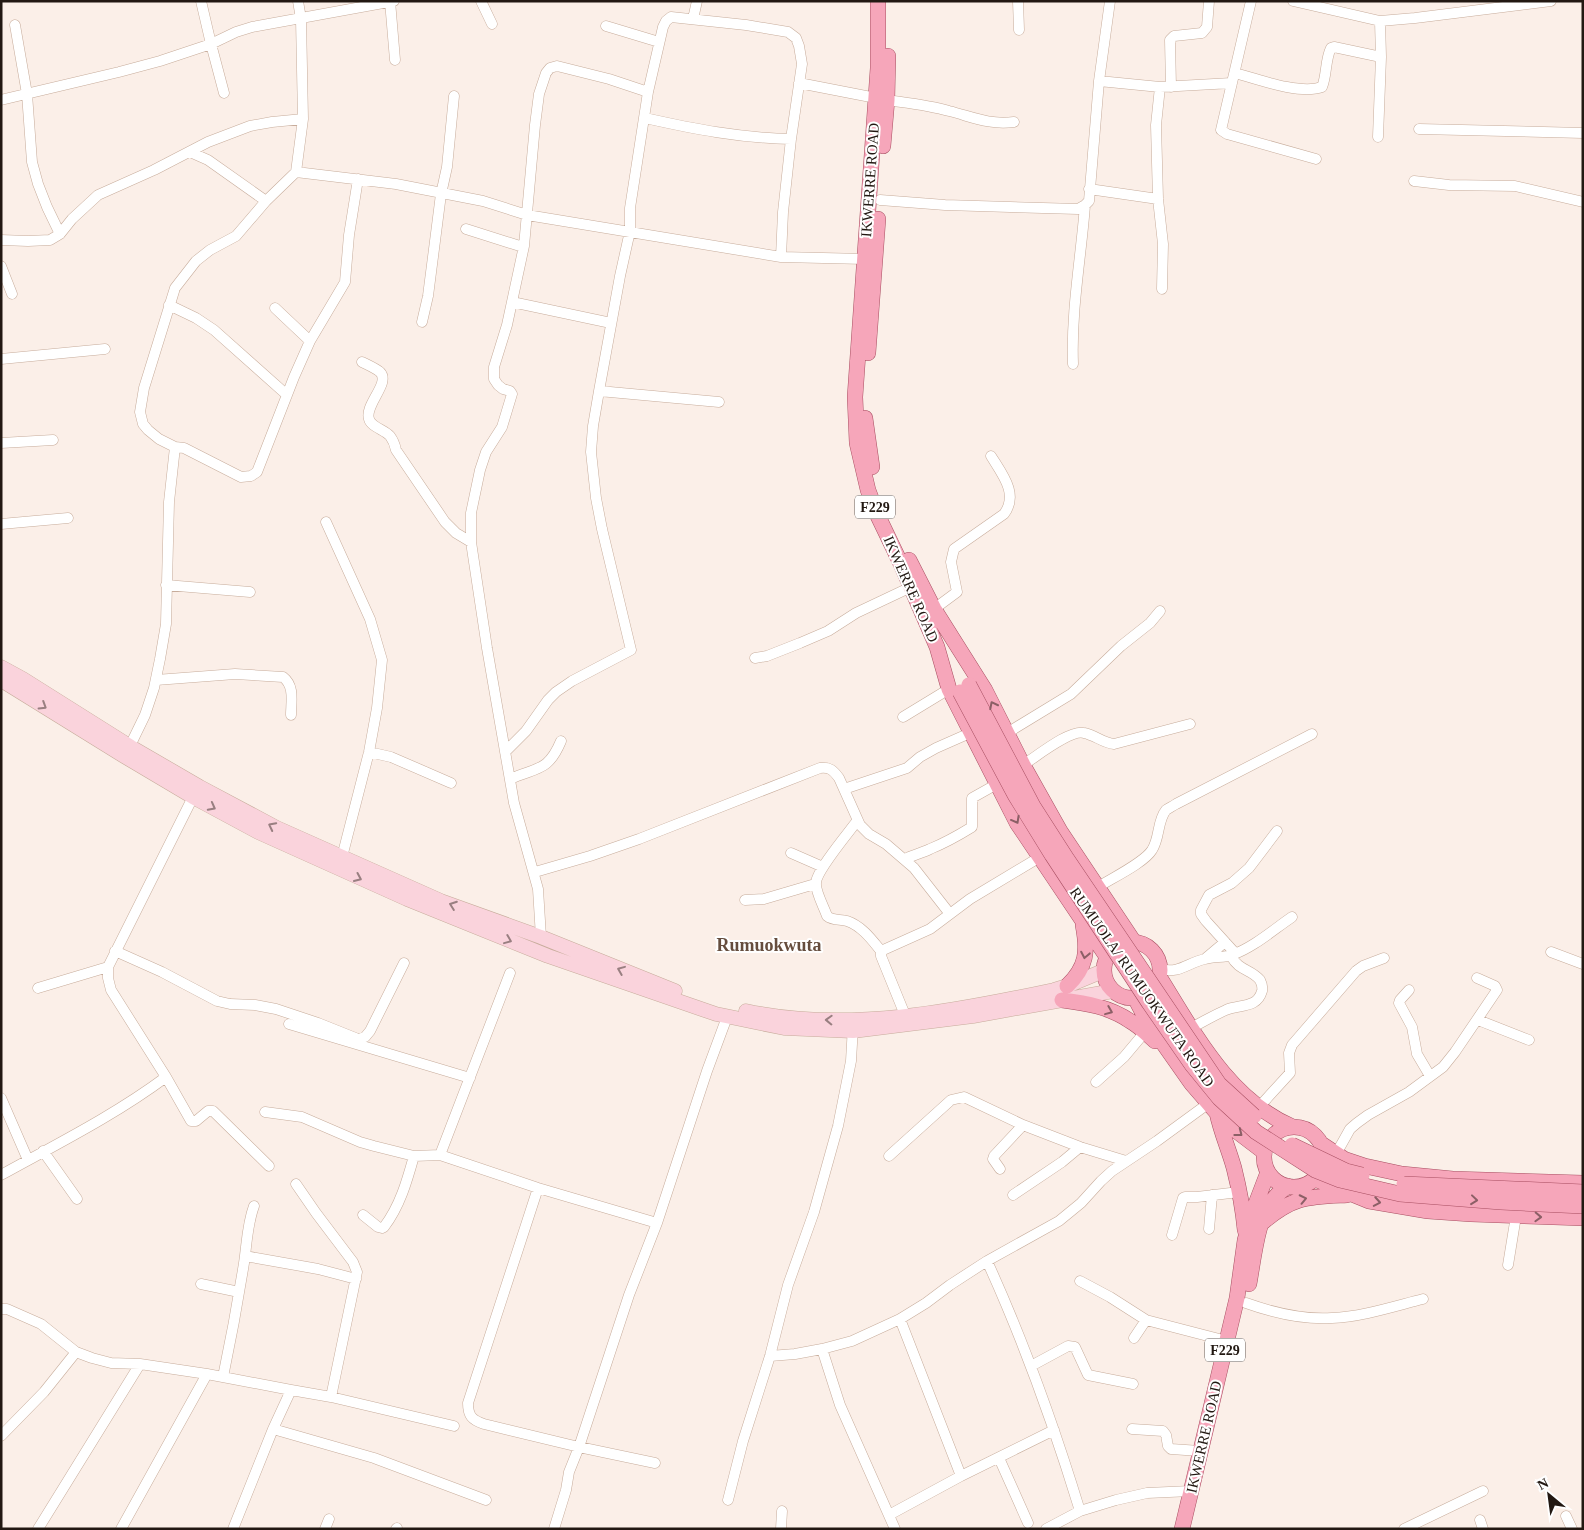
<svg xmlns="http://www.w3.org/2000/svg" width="1584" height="1530" viewBox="0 0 1584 1530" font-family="Georgia,serif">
  <rect width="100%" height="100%" fill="#fbefe8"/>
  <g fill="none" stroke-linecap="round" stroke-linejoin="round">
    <!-- minor casing -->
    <g stroke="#c7ac9b" stroke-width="11">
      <path id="minor" d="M201,1L211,44L224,93
        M390,1L395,60
        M481,1L492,24
        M1018,1L1019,30
        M1251,1L1221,130L1227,134L1316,159
        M1293,1L1380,21L1415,18L1551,1
        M693,19L697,1
        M15,25L27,94L32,162L38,184L47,207L60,234
        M606,26L659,42
        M1235,73C1257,79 1300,95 1322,87C1327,75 1325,60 1331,48L1334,47L1381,57
        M1099,81L1160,87L1232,83
        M799,83L876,98
        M1160,87L1156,125L1158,199L1163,244L1162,289
        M1171,87L1170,40L1174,36L1202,33L1207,27L1209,1
        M1,100L119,72L160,61L211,44L236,32L252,27L394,1
        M887,100C908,103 929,105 949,111C973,117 988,125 1014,122
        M645,118C694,129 740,138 791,139
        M1419,129L1583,133
        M1378,137L1381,57L1380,21
        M190,152L208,160L266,201
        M296,172L303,119L301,19L298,1
        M1414,181L1449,185L1515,186L1583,202
        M1089,189L1158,199
        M880,200L945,205L1078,209L1085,205
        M466,229L523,247
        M1,240L28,241L50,240L60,234L72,219L98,195L154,170L208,142L250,126L272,122L303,119
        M1,266L12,294
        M512,302L611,323
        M169,305L196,318L214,330L287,395
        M275,308L310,341
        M422,322L428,296L441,194L447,167L454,96
        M1,359L105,349
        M362,362C368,365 375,368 380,372C391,383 364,405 369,419C371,427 385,430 390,436C393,440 395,445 396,450L445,522L456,533L471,542
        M1073,364C1071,310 1081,258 1085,205L1089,201L1099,81L1110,1
        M599,391L719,402
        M1,443L53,440
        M175,447L184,448L241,477L251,476L257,472L294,377L310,341L345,282L349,235L358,179
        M326,522L370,619L382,660L377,708L369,752L342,857
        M1,524L68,518
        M166,585L250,592
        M934,609L957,592L951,562L954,549L1004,514C1019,494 1002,474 991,456
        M755,658L767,656L800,643L828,631L856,613L911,587
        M156,680L235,674L283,677C295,686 291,702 291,715
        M903,717L949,689
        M1007,733L1071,694L1121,646L1150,623L1160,611
        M127,752L145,715L154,688L160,659L166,624L169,502L175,447L159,439L148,430L143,424L140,412L144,388L175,288L196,261L210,250L236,236L266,201L296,172L396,184L483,201L527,215L781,257L865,259
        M369,752L391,757L451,783
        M505,752L526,731L548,700L556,692L572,681L631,650L602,529L596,498L591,452L593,426L599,391L620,276L630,231V208L648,92L663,27L666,21L671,17L746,25L788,32L796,38L799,46L802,64L791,139L783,212L781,257
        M1023,765C1036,757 1070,729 1084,733C1095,735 1103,743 1114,744L1190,724
        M510,779C537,767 548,772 561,741
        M844,789L907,768L920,757L936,748L970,733
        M857,821C849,832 816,871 816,883C815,891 824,907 827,916C833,921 840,919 847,921C862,926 872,940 881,951V956L905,1015
        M791,853L823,867
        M905,859C913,855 922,853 930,849C945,843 959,835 972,827V798L997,784
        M535,872L590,856L639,839L820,768C830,767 833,770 839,778L860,825L869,834L886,844L914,868L950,914
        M1098,887C1112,878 1144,863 1152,850C1160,838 1157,821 1166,810C1169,808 1173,806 1176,804L1312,734
        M745,900L764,899L815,884
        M541,937L538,889L514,803L487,648L471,542V513L480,470L486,452L502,427L512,394L510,391L503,389L498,385L494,379V367L507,325L524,246L535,125L539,94L546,73L550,68L557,66L609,79L648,92
        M115,951L162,972L217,1001L230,1004L255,1005L276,1009L318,1023L358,1039L365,1037L370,1031L404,963
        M881,951L930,929L970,899L1040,857
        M1551,952L1583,964
        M1235,953L1206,921L1201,914V910L1209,895L1232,883L1249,868L1277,831
        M1206,958L1225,942
        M1160,969C1180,974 1187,963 1205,959C1214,956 1223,958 1232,955C1254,947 1273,930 1292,917
        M38,988L108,967
        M1409,990L1400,1000L1399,1003L1412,1027L1417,1054L1430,1076
        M1478,1020L1529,1040
        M289,1024L470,1078
        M1191,1028C1203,1022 1214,1015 1226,1010C1239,1004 1257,1009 1262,991C1263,987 1262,984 1260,980C1251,969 1239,971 1231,956
        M166,1077L191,1121H196L208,1111H213L269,1166
        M1096,1082L1124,1057L1145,1032
        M1,1098L28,1160
        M1259,1107L1290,1073L1289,1053L1292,1045L1356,971L1363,966L1384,958
        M265,1112L302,1117L360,1142L374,1146L414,1156L440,1155L538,1188L657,1223
        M43,1151L77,1199
        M1336,1154L1350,1129L1357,1123L1368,1115L1409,1092L1443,1067L1455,1052L1497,990L1495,986L1477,978
        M440,1155L510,973
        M889,1156L951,1100L964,1097L1023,1125L1080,1147L1126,1161
        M1000,1169L993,1159L994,1156L1023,1125
        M1,1175C57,1144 115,1115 166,1077L111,990L108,978V967L193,797
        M296,1184L316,1213L353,1262L357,1272L331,1397
        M538,1188L468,1403C468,1416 472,1420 484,1424L579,1447L655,1463
        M1013,1195L1062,1162L1080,1147
        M363,1215L378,1227L382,1228L384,1227C400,1206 407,1181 414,1156
        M1209,1229L1212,1195
        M1172,1235L1183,1198L1185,1197H1197L1239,1192
        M245,1256L318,1269L356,1279
        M987,1261C1024,1342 1054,1426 1080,1511
        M1508,1265L1516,1216
        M1080,1281L1110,1297L1146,1320L1227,1341
        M201,1284L239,1292
        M1246,1303C1274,1313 1302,1320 1332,1318C1361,1317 1395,1306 1423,1299
        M1,1309H7L41,1324L76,1352L92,1358L111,1363L140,1364L207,1374L291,1390L331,1397L454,1426
        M900,1319L961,1476
        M1134,1338L1146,1320
        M822,1349L840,1405L895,1529
        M770,1356L795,1354L822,1349L852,1341L900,1319L926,1303L950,1285L987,1261L1059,1221L1081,1203L1101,1181L1112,1171L1157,1141L1209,1103
        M1031,1366L1068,1346L1075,1347L1088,1375L1133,1384
        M223,1377C231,1339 238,1301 244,1263C247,1243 247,1225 254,1206
        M273,1429L374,1458L486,1500
        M1132,1429L1163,1431L1166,1435L1168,1446L1171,1449L1200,1451
        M1,1436L44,1392L76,1352
        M999,1458L1028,1523
        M728,1500L743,1441L770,1356L788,1285L814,1212L838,1126L851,1061L853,1026
        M889,1515L961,1476L1054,1430
        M1566,1516L1572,1529
        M1480,1520L1483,1529
        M38,1529L140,1364
        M121,1529L207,1374
        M233,1529L273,1429L291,1390
        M325,1529L329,1519
        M396,1529L397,1528
        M554,1529L566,1490L569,1472L579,1447L629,1295L657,1223L707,1071L727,1017
        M781,1529L782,1511
        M1046,1529L1080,1511L1116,1500L1147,1493L1191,1491
        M1404,1529L1483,1491"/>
    </g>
    <!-- secondary casing -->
    <g stroke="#c7ac9b" stroke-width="15">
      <path id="secondary" d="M1,667L23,679L131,747L200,787L277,828L441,901L541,937L675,991
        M1,680L124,756L193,797L258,832L407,899L548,956L716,1014L784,1028L853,1031L973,1016L1113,991
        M746,1011C846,1033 956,1011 1054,990L1067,986L1103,971"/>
    </g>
    <!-- primary casing -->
    <g stroke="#a84e61" stroke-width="16">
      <path id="primary" d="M878,1V68L855,397L857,443L868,490L877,514L901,564L937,647L949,689L1017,823L1107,957
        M883,146L887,100L888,56
        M868,353L878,219
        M865,418L872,467
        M909,560L934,609L985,690L1023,765L1060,831L1134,942
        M1104 970a28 28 0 1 1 56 0a28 28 0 1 1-56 0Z
        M1160,978C1195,1034 1229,1100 1293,1127
        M1067,986C1087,967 1088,951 1083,925
        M1135,998L1146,1019L1191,1083L1217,1113L1235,1130L1264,1152
        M1062,1000C1086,1003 1110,1007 1130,1021C1139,1026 1147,1034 1155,1041
        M1217,1113C1221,1132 1229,1150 1234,1168C1239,1188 1243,1209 1245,1230
        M1264 1157a30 30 0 1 1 60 0a30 30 0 1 1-60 0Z
        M1323,1145L1344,1159L1365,1166L1402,1174L1453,1179L1583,1183
        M1315,1179L1369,1201L1428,1211L1471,1214L1583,1218
        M1263,1222C1294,1196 1308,1197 1347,1195
        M1249,1284C1254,1258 1257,1215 1276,1196C1279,1192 1284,1189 1288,1186
        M1182,1529L1237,1298L1245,1240L1255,1206L1268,1172"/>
    </g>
    <!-- minor -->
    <use href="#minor" stroke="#fff" stroke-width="10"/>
    <!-- secondary -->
    <use href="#secondary" stroke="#fad3dc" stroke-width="14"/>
    <!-- primary -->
    <use href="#primary" stroke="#f6a6ba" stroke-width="15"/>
    <!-- primary-bridge casing -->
    <g stroke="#a84e61" stroke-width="16" stroke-linecap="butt">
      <path id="primary-bridge" d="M969,685L1033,806L1067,859L1219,1084L1254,1116
        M960,692L1015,795L1052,855L1149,1003L1192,1065L1219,1098L1256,1132L1315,1170L1340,1180L1400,1194L1501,1202L1583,1206
        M1292,1145L1346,1171L1362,1175
        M1404,1184L1583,1192"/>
    </g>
    <!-- primary-bridge -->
    <use href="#primary-bridge" stroke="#f6a6ba" stroke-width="15"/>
  </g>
  <!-- one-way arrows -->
  <defs><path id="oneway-chevron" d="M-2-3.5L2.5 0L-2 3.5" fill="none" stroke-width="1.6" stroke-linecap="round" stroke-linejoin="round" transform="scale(1.25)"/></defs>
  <g stroke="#8c5f66">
    <use href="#oneway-chevron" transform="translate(993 705) rotate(-117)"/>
    <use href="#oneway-chevron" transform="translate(1016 820) rotate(61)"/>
    <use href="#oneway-chevron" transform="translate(1085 955) rotate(101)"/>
    <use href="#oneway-chevron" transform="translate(1109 1011) rotate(22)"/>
    <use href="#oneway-chevron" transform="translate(1239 1133) rotate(38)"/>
    <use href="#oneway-chevron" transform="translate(1303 1199) rotate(-12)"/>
    <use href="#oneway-chevron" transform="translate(1474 1200) rotate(6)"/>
    <use href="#oneway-chevron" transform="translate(1377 1202) rotate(10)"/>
    <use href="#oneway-chevron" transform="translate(1538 1217) rotate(2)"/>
  </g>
  <g stroke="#997f81">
    <use href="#oneway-chevron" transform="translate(43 706) rotate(32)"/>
    <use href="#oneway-chevron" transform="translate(212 807) rotate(28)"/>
    <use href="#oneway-chevron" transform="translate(272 826) rotate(-153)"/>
    <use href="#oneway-chevron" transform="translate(358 878) rotate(24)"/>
    <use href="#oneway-chevron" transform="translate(453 905) rotate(-160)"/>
    <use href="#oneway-chevron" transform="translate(508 940) rotate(22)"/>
    <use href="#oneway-chevron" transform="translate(621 970) rotate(-158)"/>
    <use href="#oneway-chevron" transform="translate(829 1020) rotate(-178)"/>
  </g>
  <g text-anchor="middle" stroke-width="4" stroke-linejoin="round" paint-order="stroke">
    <!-- shield labels -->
    <g fill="#fff" stroke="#645d59" stroke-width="1">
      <rect x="855" y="495.5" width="40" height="23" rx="4"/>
      <rect x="1205" y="1338.5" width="40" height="23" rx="4"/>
    </g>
    <g font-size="14" font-weight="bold" fill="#221812">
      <text x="875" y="512">F229</text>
      <text x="1225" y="1355">F229</text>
    </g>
    <!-- street labels -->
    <g font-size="15" fill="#221812" stroke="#fff">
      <text transform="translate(870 180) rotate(-86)" y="5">IKWERRE ROAD</text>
      <text transform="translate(911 589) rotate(66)" y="5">IKWERRE ROAD</text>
      <text transform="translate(1142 987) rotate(55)" y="5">RUMUOLA/ RUMUOKWUTA ROAD</text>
      <text transform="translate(1204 1437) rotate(-77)" y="5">IKWERRE ROAD</text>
    </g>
    <!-- quarter labels -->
    <g font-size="18" font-weight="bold" fill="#654d3e" stroke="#fff">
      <text x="769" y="951">Rumuokwuta</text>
    </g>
  </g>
  <!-- border -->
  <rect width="1584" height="1530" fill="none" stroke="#221812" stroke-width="5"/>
  <!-- north arrow -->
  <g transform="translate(1549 1495) rotate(331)" stroke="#ffffff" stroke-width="4" paint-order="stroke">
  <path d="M0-4L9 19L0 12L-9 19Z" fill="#221812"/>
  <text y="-8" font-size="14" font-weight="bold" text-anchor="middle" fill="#221812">N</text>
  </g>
</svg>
